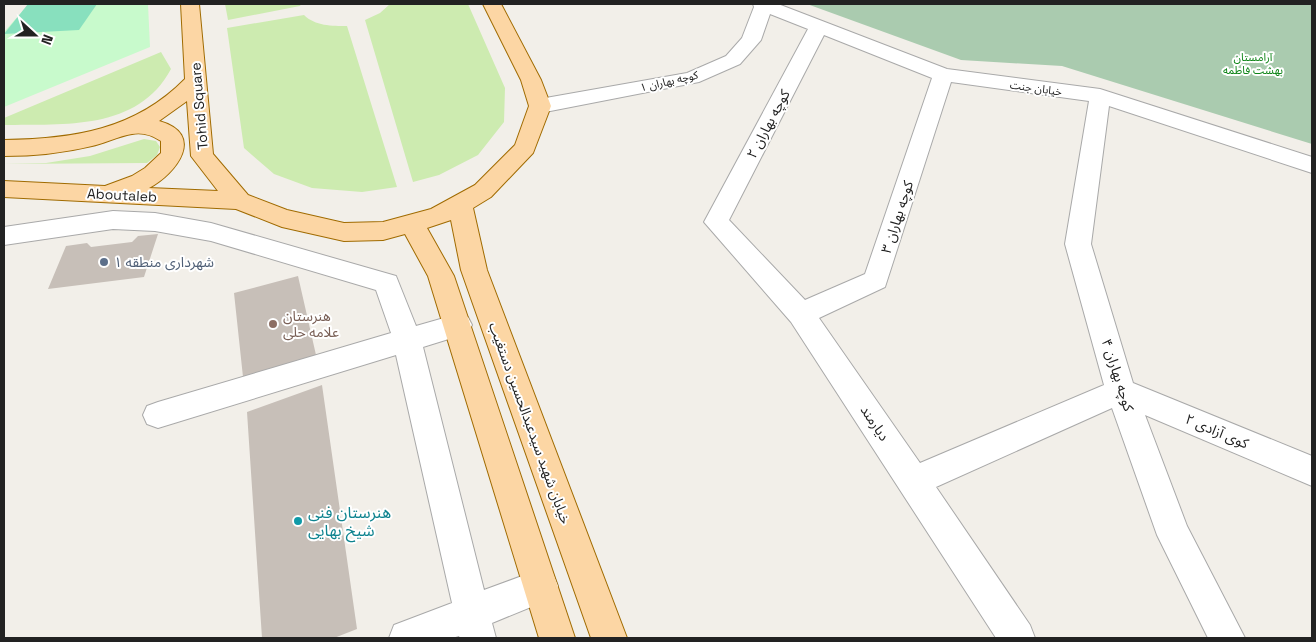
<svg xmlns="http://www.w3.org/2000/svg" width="1316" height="642" viewBox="0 0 1316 642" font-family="'Space Grotesk','Noto Sans Arabic',sans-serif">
  <rect width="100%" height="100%" fill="#f2efe9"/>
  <!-- grass -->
  <path fill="#cdebb0" d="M225,4H301L300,6L228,20Z
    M390,4H468L505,88L504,122L478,155L439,175L413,182L365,20L380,13Z
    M304,15C315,26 332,26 347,26L397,187L362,192L312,188L274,174L244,148L227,28Z
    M161,52L171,69C138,131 64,124 4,125V118Z
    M144,139L156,141L160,147L157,155L147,163L4,164L46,163L90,156Z"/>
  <!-- cemetery -->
  <path fill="#aacbaf" d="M807,4H1312V144L1062,66L961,60Z"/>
  <!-- park -->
  <path fill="#c8facc" d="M29,4H148L150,47L4,107V32Z"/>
  <!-- pitch -->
  <path fill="#88e0be" d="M28,4H97L79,30L4,34Z"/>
  <!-- building -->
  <path fill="#c7bfb8" d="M158,234L144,277L48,289L66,246L87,243L91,247L132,242L138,236Z
    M298,276L316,355L243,377L234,293Z
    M322,385L357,629L334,638H262L247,412Z"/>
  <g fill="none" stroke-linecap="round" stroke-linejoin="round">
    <!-- minor casing -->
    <g stroke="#a9a9a9" stroke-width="2">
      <path id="minor" d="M753,4H778L947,69L1100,89L1312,157V173L1109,106L1091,244L1133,383L1312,456V486L1145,415L1187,526L1245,638H1208L1157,535L1112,408L936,487L1030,625L1035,638H996L791,322L704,222L808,29L770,14L761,40L740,64L699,82L540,113L532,111L529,106L532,101L540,99L687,73L726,56L742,38L754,7ZM824,35L932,78L865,274L805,300L729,220ZM951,82L1089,101L1065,244L1104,385L920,463L819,318L885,287Z
        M113,211L155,213L211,223L396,276L416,326L458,314L468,317L472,325L468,333L423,347L484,590L541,569L553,574L558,586L553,598L492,623L496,638H460L459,636L452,638H389L394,625L452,603L396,355L158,428L147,424L143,415L147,406L158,402L391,333L376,290L211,241L155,231L113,229L4,245V227Z"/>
    </g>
    <!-- major casing -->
    <g stroke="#a06b00" stroke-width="2">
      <path id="major" d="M181,4H199L213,154L248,195L287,210L344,223L383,222L431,209L475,185L515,145L529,106L521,80L483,4H501L541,80L551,106L533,153L491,197L473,208L487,270L627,638H591L461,270L451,220L427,228L454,276L575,638H539L428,276L405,234L383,240L344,241L282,227L236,209L4,197V181L105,186L132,176L145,168L161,153V141C152,135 142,132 132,134C119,136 105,143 92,146C63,153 33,156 4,156V140C73,139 135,130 185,79ZM187,101L191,156L218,191L149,188C177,173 206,134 159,121Z"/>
    </g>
    <!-- minor -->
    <use href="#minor" fill="#fff" fill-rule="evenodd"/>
    <!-- major -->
    <use href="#major" fill="#fcd6a4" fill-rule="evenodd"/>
  </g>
  <!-- markers -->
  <circle fill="#5c6f8a" stroke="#fff" stroke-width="2" cx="104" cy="262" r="5"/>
  <circle fill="#8d6e63" stroke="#fff" stroke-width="2" cx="273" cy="324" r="5"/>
  <circle fill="#0f9aa8" stroke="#fff" stroke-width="2" cx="298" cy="521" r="5"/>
  <g text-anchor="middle" stroke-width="4" stroke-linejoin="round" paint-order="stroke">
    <!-- far-park labels -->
    <g font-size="11" fill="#0c8416" stroke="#fff">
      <text x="1253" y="61">آرامستان<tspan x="1253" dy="13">بهشت فاطمه</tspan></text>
    </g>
    <!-- far-street labels -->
    <g font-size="11" fill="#222" stroke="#fff">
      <text transform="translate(669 81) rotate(-13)" y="4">کوچه بهاران ۱</text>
      <text transform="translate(1036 88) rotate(8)" y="4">خیابان جنت</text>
    </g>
    <!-- street labels -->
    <g font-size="14" fill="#222" stroke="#fff">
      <text transform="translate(199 106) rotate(-95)" y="5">Tohid Square</text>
      <text transform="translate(768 124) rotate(-62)" y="5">کوچه بهاران ۲</text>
      <text transform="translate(122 195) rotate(3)" y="5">Aboutaleb</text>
      <text transform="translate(897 217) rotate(-72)" y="5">کوچه بهاران ۳</text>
      <text transform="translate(1118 375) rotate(72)" y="5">کوچه بهاران ۴</text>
      <text transform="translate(530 423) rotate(70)" y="5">خیابان شهید سیدعبدالحسین دستغیب</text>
      <text transform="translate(875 423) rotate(56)" y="5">دیارمند</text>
      <text transform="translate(1217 431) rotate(23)" y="5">کوی آزادی ۲</text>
    </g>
    <!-- service labels -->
    <g font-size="14" fill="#4e5e75" stroke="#fff" text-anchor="start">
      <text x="114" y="267">شهرداری منطقه ۱</text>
    </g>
    <!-- education labels -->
    <g font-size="14" fill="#785e54" stroke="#fff" text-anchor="start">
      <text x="283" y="321">هنرستان<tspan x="283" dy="16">علامه حلی</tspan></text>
    </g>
    <!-- near-culture labels -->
    <g font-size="16" fill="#0d838f" stroke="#fff" text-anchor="start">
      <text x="308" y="518">هنرستان فنی<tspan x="308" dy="18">شیخ بهایی</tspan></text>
    </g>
  </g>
  <!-- border -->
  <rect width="1316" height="642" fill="none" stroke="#222222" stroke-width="10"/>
  <!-- north arrow -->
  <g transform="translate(35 35) rotate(111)" stroke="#ffffff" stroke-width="4" paint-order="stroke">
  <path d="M0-4L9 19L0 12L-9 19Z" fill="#222222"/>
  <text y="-8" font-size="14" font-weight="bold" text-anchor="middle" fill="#222222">N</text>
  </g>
</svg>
